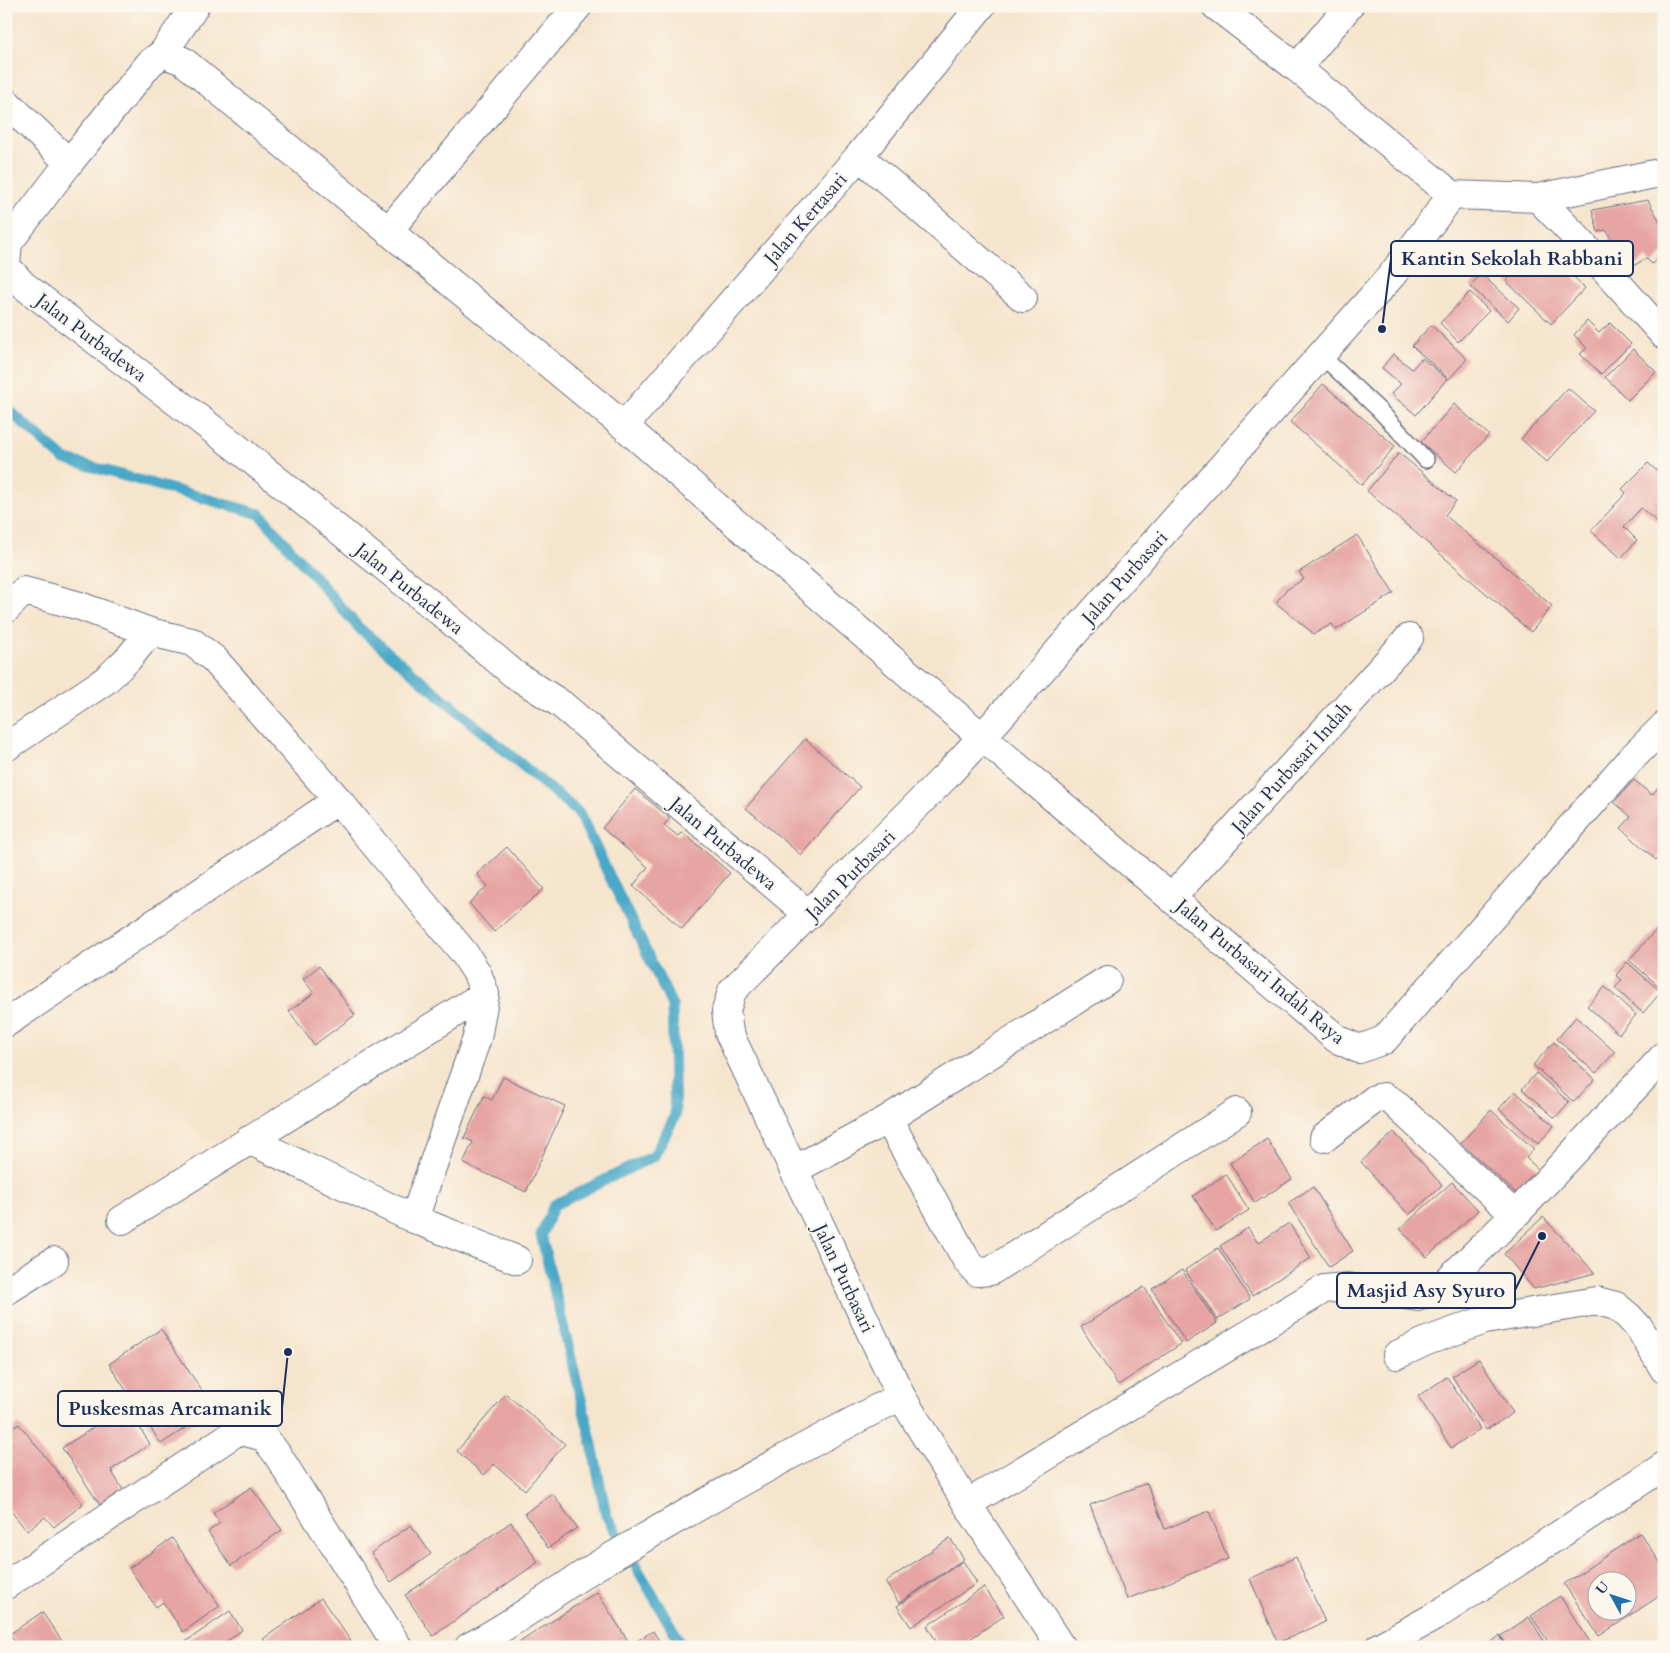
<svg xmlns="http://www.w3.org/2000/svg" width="1670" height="1653" viewBox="0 0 1670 1653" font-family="Cardo,serif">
  <rect width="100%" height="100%" fill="#fbf7ec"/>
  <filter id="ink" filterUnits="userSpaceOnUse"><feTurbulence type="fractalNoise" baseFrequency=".02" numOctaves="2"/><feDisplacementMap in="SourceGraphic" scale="10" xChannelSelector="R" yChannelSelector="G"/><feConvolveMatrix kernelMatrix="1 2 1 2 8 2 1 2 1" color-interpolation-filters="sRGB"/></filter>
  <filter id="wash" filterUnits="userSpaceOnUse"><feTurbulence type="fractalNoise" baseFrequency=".0096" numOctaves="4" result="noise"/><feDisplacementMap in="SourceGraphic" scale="20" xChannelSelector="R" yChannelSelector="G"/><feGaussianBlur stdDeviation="1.12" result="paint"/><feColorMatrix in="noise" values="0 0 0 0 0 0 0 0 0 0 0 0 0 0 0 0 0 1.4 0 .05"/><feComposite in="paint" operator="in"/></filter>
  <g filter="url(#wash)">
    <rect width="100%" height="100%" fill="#f6e5cd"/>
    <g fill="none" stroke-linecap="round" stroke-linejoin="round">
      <!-- stream -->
      <path stroke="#48a8c7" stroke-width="11" d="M6,408L64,459L260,514L359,628L579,813L672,1005L675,1116L654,1156L554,1205L541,1235L592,1444L606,1515L683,1647"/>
    </g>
    <g id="blocks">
      <!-- building -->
      <path fill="#e6a4a2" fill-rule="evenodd" d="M1648,200L1664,229V252L1652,264L1646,258L1629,269L1620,254L1614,256L1606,242L1611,239L1606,230L1598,232L1592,210Z
        M1541,245L1585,288L1551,324L1506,281Z
        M1481,274L1519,308L1508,321L1470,286Z
        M1470,292L1489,311L1458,342L1440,323Z
        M1587,321L1599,333L1610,323L1631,344L1601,374L1580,354L1587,348L1574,335Z
        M1431,325L1467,359L1449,379L1412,346Z
        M1633,349L1656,372L1628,400L1605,377Z
        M1393,354L1412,369L1422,358L1447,379L1416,415L1391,394L1401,384L1382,368Z
        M1323,384L1395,446L1362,485L1290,422Z
        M1568,388L1594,411L1547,462L1521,439Z
        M1454,404L1489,435L1456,472L1421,442Z
        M1399,453L1456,501L1445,515L1552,606L1531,632L1367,491Z
        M1648,463L1664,477V513L1656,521L1641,508L1624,527L1637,540L1621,558L1591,531L1626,493L1622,489Z
        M1357,535L1394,593L1336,630L1332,624L1314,634L1276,603L1286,590L1304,579L1299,572Z
        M805,739L860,787L801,855L746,808Z
        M1634,780L1652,795L1664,781V852L1656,860L1621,828L1631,817L1614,802Z
        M635,789L670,818L664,825L678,836L682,832L730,873L682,929L633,886L648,867L602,828Z
        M507,847L544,889L494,932L469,903L488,886L477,874Z
        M1664,921V985L1661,988L1629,960Z
        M1627,962L1661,992L1643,1013L1615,988L1622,980L1616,975Z
        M319,966L355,1015L314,1045L289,1011L314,993L303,979Z
        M1605,987L1636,1015L1619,1034L1587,1006Z
        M1576,1017L1615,1052L1596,1073L1557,1039Z
        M1554,1042L1595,1079L1574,1102L1533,1065Z
        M1536,1073L1569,1102L1555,1118L1522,1089Z
        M503,1077L565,1106L526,1192L463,1163L473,1142L464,1138L484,1096L492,1100Z
        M1515,1091L1554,1126L1538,1144L1499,1109Z
        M1491,1110L1534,1149L1526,1158L1538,1169L1516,1193L1461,1143Z
        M1394,1132L1442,1185L1409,1215L1361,1162Z
        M1267,1139L1292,1179L1255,1203L1230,1163Z
        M1226,1174L1249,1210L1216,1231L1193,1196Z
        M1452,1182L1478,1210L1427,1257L1400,1229Z
        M1313,1187L1353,1251L1329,1267L1288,1203Z
        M1543,1217L1595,1273L1534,1289L1504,1254Z
        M1289,1223L1311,1258L1252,1296L1220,1246L1248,1228L1258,1243Z
        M1218,1248L1250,1299L1217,1320L1185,1270Z
        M1182,1270L1217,1323L1186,1343L1152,1289Z
        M1144,1287L1181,1344L1118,1385L1081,1327Z
        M161,1329L214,1409L161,1444L109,1364Z
        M1479,1359L1513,1413L1486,1430L1452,1376Z
        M1447,1377L1480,1429L1451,1448L1418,1396Z
        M506,1394L565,1444L525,1490L494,1464L484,1475L457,1451Z
        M126,1406L150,1444L111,1470L123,1490L100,1505L62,1448Z
        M19,1424L83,1504L54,1527L45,1517L27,1531L6,1505V1479L11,1475L6,1469V1434Z
        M1147,1483L1165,1529L1209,1511L1228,1559L1127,1599L1090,1505Z
        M251,1487L282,1530L231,1566L208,1532L220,1523L213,1513Z
        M553,1494L577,1528L548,1548L525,1513Z
        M511,1522L538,1562L433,1636L405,1595Z
        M411,1525L431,1554L391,1582L371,1553Z
        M1640,1533L1664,1568V1593L1599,1636L1564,1584ZM1598,1580H1628V1610H1598Z
        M172,1538L220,1606L183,1632L163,1602L156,1607L129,1568Z
        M950,1538L964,1559L899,1603L885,1582Z
        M1296,1557L1325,1622L1278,1643L1250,1579Z
        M963,1561L977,1583L911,1627L897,1606Z
        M984,1587L1004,1616L958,1647H940L927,1626Z
        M597,1592L632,1647H513L526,1638Z
        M1560,1596L1590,1642L1584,1647H1552L1531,1616Z
        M321,1598L350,1640L340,1647H268L263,1639Z
        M230,1611L242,1630L219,1647H178Z
        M42,1612L66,1647H18L10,1634Z
        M1529,1617L1548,1647H1508L1501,1636Z
        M653,1631L663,1647H638L635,1642Z
        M1500,1636L1507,1647H1483Z"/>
    </g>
  </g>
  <g filter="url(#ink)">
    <use href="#blocks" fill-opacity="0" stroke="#686f85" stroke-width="1"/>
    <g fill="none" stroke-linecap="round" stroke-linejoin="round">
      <!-- service casing -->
      <g stroke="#686f85" stroke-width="18">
        <path id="service" d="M1321,355L1379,410L1426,460"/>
      </g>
      <!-- minor casing -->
      <g stroke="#686f85" stroke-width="30">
        <path id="minor" d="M163,53L195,6
          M1297,68L1349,6
          M6,102L69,163
          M859,156L1023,298
          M1538,198L1576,237L1664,335
          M388,231L578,6
          M6,264L8,243L69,163L150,63L163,53L183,61L624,426L934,696L1337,1039L1359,1049L1384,1040L1629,761L1664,726
          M6,266L23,285L236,447L443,614L514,674L561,704L809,915
          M624,426L859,156L981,6
          M6,609L24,591L80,606L150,632L192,642L214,659L338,800L464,953L477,973L485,994L122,1220
          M6,747L106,680L128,659L150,632
          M1172,897L1409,638
          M6,1023L338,800
          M888,1119L967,1261L977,1272L991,1271L1237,1112
          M1324,1138L1375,1099L1384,1097L1393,1102L1515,1215
          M249,1140L414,1219L517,1260
          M794,1170L888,1119L1107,980
          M414,1219L477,1038L485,994
          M6,1291L54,1261
          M1397,1355L1427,1341L1485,1320L1597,1301L1616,1306L1628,1316L1640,1329L1664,1369
          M967,1504L1324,1289L1347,1287L1418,1297L1443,1285L1515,1215L1664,1056
          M6,1585L239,1430L264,1437L277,1454L398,1647"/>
      </g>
      <!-- tertiary casing -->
      <g stroke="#686f85" stroke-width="30">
        <path id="tertiary" d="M1216,6L1297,68L1452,195L1538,198L1664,172
          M469,1647C516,1623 558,1589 603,1562C701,1504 800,1448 901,1396
          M1061,1647L967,1504L901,1396L729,1033L726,1011L732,991L946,776L983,736L1392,275L1452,195
          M1379,1647L1434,1617L1664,1466"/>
      </g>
      <!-- service -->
      <use href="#service" stroke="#fff" stroke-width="15"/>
      <!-- minor -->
      <use href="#minor" stroke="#fff" stroke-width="28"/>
      <!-- tertiary -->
      <use href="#tertiary" stroke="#fff" stroke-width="28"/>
    </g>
  </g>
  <g text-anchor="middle" stroke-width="4" stroke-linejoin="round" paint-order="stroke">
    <!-- street labels -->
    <g font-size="19" fill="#1b2f5e" stroke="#fbf7ec">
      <text transform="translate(805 218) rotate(-49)" y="7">Jalan Kertasari</text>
      <text transform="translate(92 337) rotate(37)" y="7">Jalan Purbadewa</text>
      <text transform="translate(1124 577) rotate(-48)" y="7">Jalan Purbasari</text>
      <text transform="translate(410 588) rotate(39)" y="7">Jalan Purbadewa</text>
      <text transform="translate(1291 767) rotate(-48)" y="7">Jalan Purbasari Indah</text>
      <text transform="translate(724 843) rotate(40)" y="7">Jalan Purbadewa</text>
      <text transform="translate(850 874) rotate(-45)" y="7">Jalan Purbasari</text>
      <text transform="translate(1261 971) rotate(40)" y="7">Jalan Purbasari Indah Raya</text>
      <text transform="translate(845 1278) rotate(65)" y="7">Jalan Purbasari</text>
    </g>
  </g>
  <!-- callouts -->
  <path fill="none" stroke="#1b2f5e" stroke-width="2" d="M1382 329L1391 258M1542 1236L1515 1290M288 1352L282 1408"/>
  <g fill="#1b2f5e" stroke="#fbf7ec" stroke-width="2">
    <circle cx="1382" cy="329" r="5"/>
    <circle cx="1542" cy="1236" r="5"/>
    <circle cx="288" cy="1352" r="5"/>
  </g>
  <g fill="#fbf7ec" stroke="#1b2f5e" stroke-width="2">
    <rect x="1391" y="241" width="242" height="35" rx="5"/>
    <rect x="1337" y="1273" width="178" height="35" rx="5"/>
    <rect x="58" y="1391" width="224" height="35" rx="5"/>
  </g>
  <g font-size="20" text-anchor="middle" font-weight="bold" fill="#1b2f5e">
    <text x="1512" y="265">Kantin Sekolah Rabbani</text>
    <text x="1426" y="1297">Masjid Asy Syuro</text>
    <text x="170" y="1415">Puskesmas Arcamanik</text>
  </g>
  <!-- margin -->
  <rect width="1670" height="1653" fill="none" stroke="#fbf7ec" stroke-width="25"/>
  <!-- north arrow -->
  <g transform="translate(1612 1596) rotate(310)"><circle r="24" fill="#fbf7ec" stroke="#a1a7b3"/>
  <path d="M0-4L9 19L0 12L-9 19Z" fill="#1f6fb2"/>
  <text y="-8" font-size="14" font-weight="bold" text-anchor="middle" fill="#1b2f5e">U</text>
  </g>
</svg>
